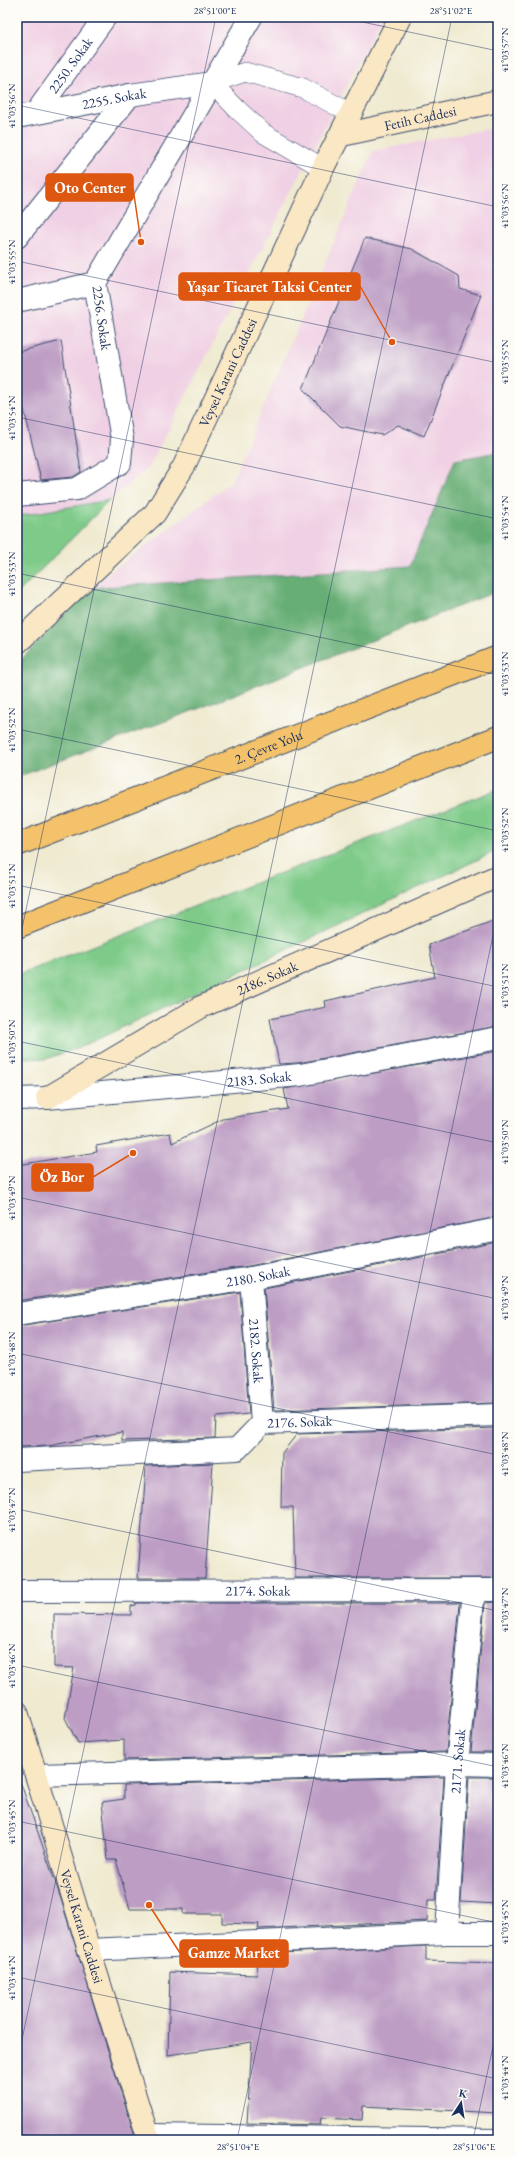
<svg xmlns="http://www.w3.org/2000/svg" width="515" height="2157" viewBox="0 0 515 2157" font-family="'EB Garamond',serif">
  <rect width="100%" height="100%" fill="#fdfcf7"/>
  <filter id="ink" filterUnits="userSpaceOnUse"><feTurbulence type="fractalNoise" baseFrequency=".025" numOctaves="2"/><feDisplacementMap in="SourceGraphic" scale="8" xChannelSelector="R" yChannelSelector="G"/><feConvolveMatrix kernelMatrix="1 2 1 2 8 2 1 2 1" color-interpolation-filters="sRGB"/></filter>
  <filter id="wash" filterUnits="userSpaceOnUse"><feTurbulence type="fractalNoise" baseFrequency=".012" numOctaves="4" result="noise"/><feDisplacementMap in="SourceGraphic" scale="16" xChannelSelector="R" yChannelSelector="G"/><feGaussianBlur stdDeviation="0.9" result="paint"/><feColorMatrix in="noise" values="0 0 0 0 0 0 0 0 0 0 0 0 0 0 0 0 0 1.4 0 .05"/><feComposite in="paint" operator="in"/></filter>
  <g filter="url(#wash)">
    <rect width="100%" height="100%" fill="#efead0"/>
    <!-- built -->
    <path fill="#f0d0e4" d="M17,17H382L149,467L110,500L17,516Z
      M498,127V452L455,460L410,566L90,588L231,482L373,151Z"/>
    <!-- green -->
    <path fill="#7eca88" stroke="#4c7c73" d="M110,500L17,594V516Z
      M498,789V850L83,1046L46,1059L17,1057V975Z"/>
    <!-- forest -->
    <path fill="#66ae74" stroke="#406e69" d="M498,452V591L208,705L17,777V664L90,588L410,566L455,460Z"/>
    <g id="blocks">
      <!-- building -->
      <path fill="#bd9dc4" d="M365,238L412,249L459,276L460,289L481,295L424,436L398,425L382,435L340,426L303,389Z
        M61,341L81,472L73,477L41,480L17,381V352Z
        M498,919V1026L298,1063L279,1064L270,1019L326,1007L325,1001L435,977L429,945Z
        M498,1051V1217L249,1266L17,1301V1165L97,1152L96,1146L170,1133L172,1143L223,1119L288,1109L284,1089Z
        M498,1242V1403L274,1410L264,1288Z
        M240,1292L249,1414L216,1417L215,1438L122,1441V1432L48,1446L17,1447V1326Z
        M498,1428V1578H295L293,1507H281L282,1453L297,1434Z
        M213,1463L205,1578H138L146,1466Z
        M498,1602V1752H471L485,1603Z
        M136,1603H460L446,1752L124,1760V1740L78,1743L65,1718L74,1668L54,1667V1614L131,1615V1606L136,1605Z
        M444,1777L436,1900H428L427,1921L258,1929L259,1924L222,1923V1914H183V1909H130L116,1860H108L102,1802L124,1799V1785Z
        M469,1777H498V1904L461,1902Z
        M21,1784L58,1890L136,2140H17V1785Z
        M426,1946V1961L498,1963V2113L363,2106L362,2120L321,2118L320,2125L247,2123L252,2042L168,2055L170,1972L257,1975L258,1954Z"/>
    </g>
  </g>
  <g filter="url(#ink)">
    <use href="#blocks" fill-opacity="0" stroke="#3b4b6f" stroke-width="1"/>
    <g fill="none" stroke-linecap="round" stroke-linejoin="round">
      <!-- service casing -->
      <g stroke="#3b4b6f" stroke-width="20">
        <path id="service" d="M323,168L263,133L237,109L212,83L245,72L303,88L352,114"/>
      </g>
      <!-- minor casing -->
      <g stroke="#3b4b6f" stroke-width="24">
        <g id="minor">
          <path id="s1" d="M36,113L105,17"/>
          <path id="s2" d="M17,117L130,95L212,83"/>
          <path d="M17,237L130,95"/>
          <path d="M17,301L95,283"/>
          <path d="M17,495L77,489L120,463L122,439L95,283L251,17"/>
          <path id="s3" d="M17,1099L47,1098L300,1075L498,1038"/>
          <path id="s4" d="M251,1278L262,1423"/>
          <path id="s5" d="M17,1314L251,1278L498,1229"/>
          <path id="s6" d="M17,1460L237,1449L262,1423L498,1415"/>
          <path id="s7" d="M17,1591L498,1590"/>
          <path d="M36,1775L457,1764L498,1765"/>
          <path id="s8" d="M447,1933L457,1764L474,1590"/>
          <path d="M89,1950L447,1933H498"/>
          <path d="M148,2135L498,2140"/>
        </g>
      </g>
      <!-- secondary casing -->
      <g stroke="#3b4b6f" stroke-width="24">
        <g id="secondary">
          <path id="s9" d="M342,135L498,101"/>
          <path id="s10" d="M17,643L155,513L184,466L323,168L400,17"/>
          <path id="s11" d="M47,1098L201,1007L498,876"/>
          <path id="s12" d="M17,1712L89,1950L149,2140"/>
        </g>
      </g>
      <!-- motorway casing -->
      <g stroke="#3b4b6f" stroke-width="24">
        <g id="motorway">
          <path id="s13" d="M17,845L498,657"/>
          <path d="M17,927L498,737"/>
        </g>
      </g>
      <!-- service -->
      <use href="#service" stroke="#fff" stroke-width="19"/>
      <!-- minor -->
      <use href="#minor" stroke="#fff" stroke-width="22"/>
      <!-- secondary -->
      <use href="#secondary" stroke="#fae7c3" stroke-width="22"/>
      <!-- motorway -->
      <use href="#motorway" stroke="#f3c26a" stroke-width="22"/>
    </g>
  </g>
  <!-- ticks -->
  <path fill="none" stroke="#1b2f5e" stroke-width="1" stroke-opacity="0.45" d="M339,17L498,51M17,105L498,207M17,261L498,363M17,417L498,519M17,573L498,675M17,729L498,831M17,885L498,987M17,952L216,17M17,1041L498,1143M17,1197L498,1299M17,1353L498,1455M17,1509L498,1611M17,1665L498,1767M17,1821L498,1923M17,1977L498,2079M17,2063L452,17M17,2133L49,2140M237,2140L498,912M473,2140L498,2023"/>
  <g text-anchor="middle" stroke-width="3" stroke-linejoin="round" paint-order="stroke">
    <!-- street labels -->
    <g font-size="14" fill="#1b2f5e" stroke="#fdfcf7">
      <text dy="5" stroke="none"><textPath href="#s1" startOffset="59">2250. Sokak</textPath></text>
      <text dy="5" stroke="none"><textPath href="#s2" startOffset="99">2255. Sokak</textPath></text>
      <text dy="5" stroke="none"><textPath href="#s9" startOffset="80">Fetih Caddesi</textPath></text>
      <text transform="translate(102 318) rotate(82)" y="5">2256. Sokak</text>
      <text dy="5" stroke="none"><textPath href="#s10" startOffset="348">Veysel Karani Caddesi</textPath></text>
      <text dy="5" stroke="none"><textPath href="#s13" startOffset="270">2. Çevre Yolu</textPath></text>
      <text dy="5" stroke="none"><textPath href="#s11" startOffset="251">2186. Sokak</textPath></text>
      <text dy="5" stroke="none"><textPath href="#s3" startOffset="243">2183. Sokak</textPath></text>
      <text dy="5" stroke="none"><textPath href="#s5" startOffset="244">2180. Sokak</textPath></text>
      <text dy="5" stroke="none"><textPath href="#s4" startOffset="73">2182. Sokak</textPath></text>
      <text dy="5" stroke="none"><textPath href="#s6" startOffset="294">2176. Sokak</textPath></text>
      <text dy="5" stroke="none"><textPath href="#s7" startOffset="241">2174. Sokak</textPath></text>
      <text dy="5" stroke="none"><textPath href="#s8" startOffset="172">2171. Sokak</textPath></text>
      <text dy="5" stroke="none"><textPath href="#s12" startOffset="224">Veysel Karani Caddesi</textPath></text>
    </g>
  </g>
  <!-- callouts -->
  <path fill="none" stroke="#de5710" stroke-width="1.5" d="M141 242L133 188M392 342L360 286M133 1153L93 1177M149 1905L180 1953"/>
  <g fill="#de5710" stroke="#fdfcf7" stroke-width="1.5">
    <circle cx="141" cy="242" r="4"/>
    <circle cx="392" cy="342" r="4"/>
    <circle cx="133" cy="1153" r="4"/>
    <circle cx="149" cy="1905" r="4"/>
  </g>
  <g fill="#de5710" stroke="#de5710" stroke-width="1.5">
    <rect x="46" y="174" width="87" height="27" rx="4"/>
    <rect x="179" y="273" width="181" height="27" rx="4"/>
    <rect x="32" y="1164" width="61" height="27" rx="4"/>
    <rect x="180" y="1940" width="108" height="27" rx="4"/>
  </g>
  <g font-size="15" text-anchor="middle" font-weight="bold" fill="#fff">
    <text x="90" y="193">Oto Center</text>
    <text x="269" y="292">Yaşar Ticaret Taksi Center</text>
    <text x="62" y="1182">Öz Bor</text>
    <text x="234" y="1958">Gamze Market</text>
  </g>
  <!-- margin -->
  <rect width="515" height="2157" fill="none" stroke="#fdfcf7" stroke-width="44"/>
  <!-- north arrow -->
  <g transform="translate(461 2103) rotate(12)" stroke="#fdfcf7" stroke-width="3" paint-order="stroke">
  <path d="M0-3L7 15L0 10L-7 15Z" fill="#1b2f5e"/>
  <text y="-6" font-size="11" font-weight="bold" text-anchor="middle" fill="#1b2f5e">K</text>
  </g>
  <rect x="22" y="22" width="471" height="2113" fill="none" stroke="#1b2f5e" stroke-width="1.5"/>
  <g font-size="10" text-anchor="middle" fill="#1b2f5e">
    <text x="215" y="14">28°51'00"E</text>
    <text x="451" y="14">28°51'02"E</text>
    <text transform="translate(504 50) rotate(-90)" y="4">41°03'57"N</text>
    <text transform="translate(11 106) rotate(-90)" y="4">41°03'56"N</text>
    <text transform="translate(504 206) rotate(-90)" y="4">41°03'56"N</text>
    <text transform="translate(11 262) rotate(-90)" y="4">41°03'55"N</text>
    <text transform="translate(504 362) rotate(-90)" y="4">41°03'55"N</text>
    <text transform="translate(11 418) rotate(-90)" y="4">41°03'54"N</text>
    <text transform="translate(504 518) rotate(-90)" y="4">41°03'54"N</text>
    <text transform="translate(11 574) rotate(-90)" y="4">41°03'53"N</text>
    <text transform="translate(504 674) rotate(-90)" y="4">41°03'53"N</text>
    <text transform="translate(11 730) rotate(-90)" y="4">41°03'52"N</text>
    <text transform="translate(504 830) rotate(-90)" y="4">41°03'52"N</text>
    <text transform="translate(11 886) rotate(-90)" y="4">41°03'51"N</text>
    <text transform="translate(504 986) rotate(-90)" y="4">41°03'51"N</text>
    <text transform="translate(11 1042) rotate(-90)" y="4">41°03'50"N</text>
    <text transform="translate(504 1142) rotate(-90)" y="4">41°03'50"N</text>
    <text transform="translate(11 1198) rotate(-90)" y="4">41°03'49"N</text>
    <text transform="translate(504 1298) rotate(-90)" y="4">41°03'49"N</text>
    <text transform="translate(11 1354) rotate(-90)" y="4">41°03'48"N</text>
    <text transform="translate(504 1454) rotate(-90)" y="4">41°03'48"N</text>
    <text transform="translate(11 1510) rotate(-90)" y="4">41°03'47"N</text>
    <text transform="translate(504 1610) rotate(-90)" y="4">41°03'47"N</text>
    <text transform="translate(11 1666) rotate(-90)" y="4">41°03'46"N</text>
    <text transform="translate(504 1766) rotate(-90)" y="4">41°03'46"N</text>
    <text transform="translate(11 1822) rotate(-90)" y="4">41°03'45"N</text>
    <text transform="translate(504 1922) rotate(-90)" y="4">41°03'45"N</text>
    <text transform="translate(11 1978) rotate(-90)" y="4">41°03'44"N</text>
    <text transform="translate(504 2078) rotate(-90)" y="4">41°03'44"N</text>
    <text x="238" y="2150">28°51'04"E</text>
    <text x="474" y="2150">28°51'06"E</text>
  </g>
</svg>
